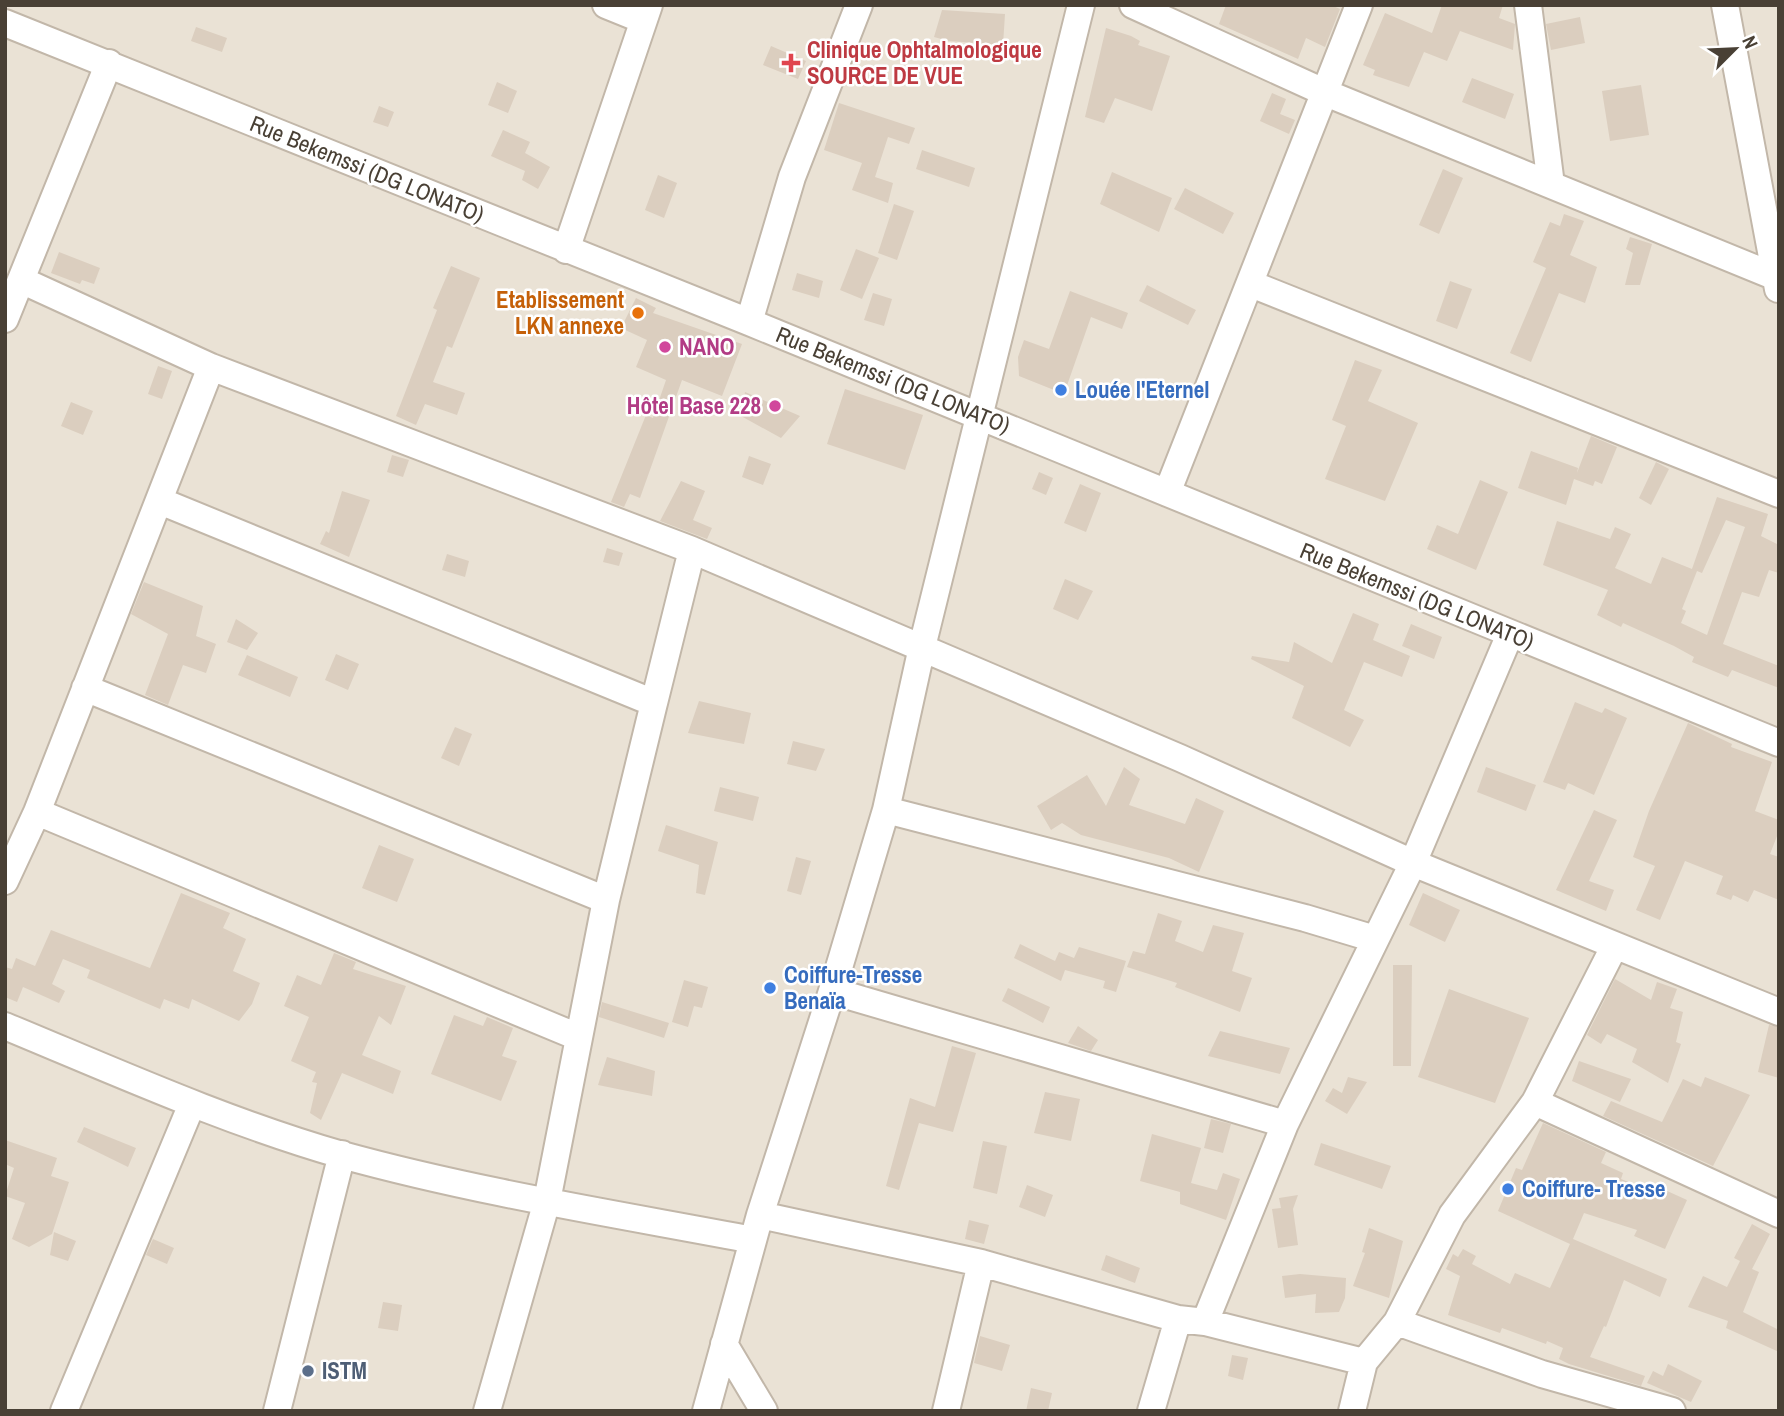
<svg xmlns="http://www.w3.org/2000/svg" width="1784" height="1416" viewBox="0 0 1784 1416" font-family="'Archivo Narrow',sans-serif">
  <rect width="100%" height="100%" fill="#f5f0e8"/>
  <!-- residential -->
  <path fill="#eae2d5" d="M5,5H1779V1411H5Z"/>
  <!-- building -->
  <path fill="#dbcebf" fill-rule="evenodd" d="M1226,5H1331L1340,9L1325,47L1306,38L1298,59L1219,24Z
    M1442,5H1503L1499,18L1515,24L1513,50L1460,31L1447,61L1424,52L1409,87L1373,75L1375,70L1363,65L1385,13L1432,33Z
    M942,10L1005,14L1003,45L949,41L934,37Z
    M1580,17L1585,43L1551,50L1546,24Z
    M196,27L227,38L222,52L191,41Z
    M1106,28L1131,36L1140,41L1138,45L1170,56L1152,111L1115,98L1104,123L1085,117Z
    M771,46L806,61L798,79L763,65Z
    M1472,78L1514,94L1505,119L1462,102Z
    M497,82L517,91L508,113L488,105Z
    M1641,85L1649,135L1610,141L1602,91Z
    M1272,93L1286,99L1280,114L1295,120L1289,134L1260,121Z
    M839,103L915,128L909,144L888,137L875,177L893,183L888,203L852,190L862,163L824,150Z
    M379,106L394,112L388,127L373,122Z
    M503,130L530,142L525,153L550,167L538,189L522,180L525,171L491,156Z
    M922,150L975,168L969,187L916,169Z
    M1443,169L1463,178L1439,234L1419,225Z
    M1112,172L1172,198L1159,232L1100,204Z
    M658,175L677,183L664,218L645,210Z
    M1185,188L1234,213L1223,234L1174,209Z
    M894,204L914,211L897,260L878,253Z
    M1564,214L1584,221L1570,255L1597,267L1585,303L1559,293L1531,362L1510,353L1546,268L1533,262L1550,222L1560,226Z
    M1630,237L1652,244L1640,285H1625L1633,253L1626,249Z
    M856,249L879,258L862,299L840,290Z
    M59,252L100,268L94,284L82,280L80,284L51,273Z
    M451,266L480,278L452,348L447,346L433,382L465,393L457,415L425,404L416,425L396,416L437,310L433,308Z
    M797,273L823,281L819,298L792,290Z
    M1450,281L1472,289L1457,329L1436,321Z
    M1147,285L1196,310L1188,325L1139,301Z
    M1070,291L1128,313L1122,329L1091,317L1064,394L1019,376L1018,357L1024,340L1049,349Z
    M873,293L892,299L884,326L864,320Z
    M636,298L656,308L653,313L742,344L722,396L682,380L640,498L630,494L624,507L611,502L646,415L653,418L666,380L636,367L647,340L621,328Z
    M1355,360L1382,370L1368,401L1418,423L1385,501L1325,479L1346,426L1332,420Z
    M158,366L172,371L162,399L148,394Z
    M845,389L923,415L905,470L827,444Z
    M745,392L800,416L781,438L741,416Z
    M71,402L93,411L83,435L61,426Z
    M1591,436L1617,447L1602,484L1595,481L1593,486L1574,479L1566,505L1518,488L1531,451L1578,468L1577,473Z
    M392,455L409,460L403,477L387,472Z
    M749,456L771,464L763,485L742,477Z
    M1656,462L1669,469L1651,505L1639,498Z
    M1039,472L1053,478L1046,495L1032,489Z
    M1480,480L1508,492L1476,570L1427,549L1437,525L1458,534Z
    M681,481L705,491L693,520L712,528L707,539L660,521Z
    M1080,484L1101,493L1086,532L1064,523Z
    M342,491L370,500L349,557L320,544L326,531L329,533Z
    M1717,497L1768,514L1761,536L1779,545V573L1769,570L1759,597L1742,592L1723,644L1779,666V688L1732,670L1728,677L1692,662L1694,657L1674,646L1623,623L1621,627L1597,615L1608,590L1543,565L1557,521L1610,539L1615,527L1631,534L1615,568L1651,584L1662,557L1692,569ZM1726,520L1745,527L1707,635L1681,623L1686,611L1682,609L1697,571L1702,573Z
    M607,548L623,553L619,566L603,562Z
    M447,554L469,561L465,577L442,570Z
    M1065,579L1093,591L1078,620L1053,609Z
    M144,582L203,606L196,636L216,644L206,673L183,665L168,705L145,695L168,634L131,614Z
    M1353,613L1379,624L1373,640L1410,656L1402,677L1364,662L1344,710L1364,720L1350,747L1292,718L1304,686L1251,659L1252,656L1289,662L1294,642L1332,663Z
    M236,619L258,633L247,650L227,642Z
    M1411,624L1442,637L1434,659L1402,646Z
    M336,654L359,664L348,690L325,680Z
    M247,655L298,677L290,697L238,675Z
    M699,701L751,713L744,744L688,733Z
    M1575,702L1602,713L1605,708L1627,718L1594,795L1568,783L1565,790L1543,782Z
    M1688,723L1732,744L1731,747L1772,762L1755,811L1779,820V831L1770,854L1779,857V900L1754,890L1748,902L1733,895L1731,900L1716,894L1723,876L1685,861L1660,920L1636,910L1655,866L1633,857L1649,811Z
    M455,727L472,734L459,766L441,758Z
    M793,741L825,749L816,771L787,764Z
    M1124,767L1140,779L1129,805L1185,824L1196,798L1224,811L1199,872L1169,858L1081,835L1062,823L1051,830L1037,806L1087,775L1106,806Z
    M1486,767L1536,785L1526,811L1477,792Z
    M720,787L759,797L753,821L714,811Z
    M1594,810L1617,820L1589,881L1614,890L1606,911L1556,890Z
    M666,825L718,842L705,895L696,893L699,865L658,851Z
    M379,845L414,859L397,902L362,888Z
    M796,857L811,861L801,895L787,891Z
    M181,893L230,913L223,928L246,939L233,971L260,983L252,1004L239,1021L192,999L189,1009L164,999L160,1009L87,978L90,970L63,959L52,984L65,991L59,1003L23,987L17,1002L5,997V967L12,969L16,958L35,966L51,930L150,968Z
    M1423,893L1460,910L1445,942L1409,925Z
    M1158,913L1182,921L1175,941L1203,952L1213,925L1244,933L1232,971L1252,978L1240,1012L1175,987L1177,983L1127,967L1133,951L1145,954Z
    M1020,944L1055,961L1059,952L1074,958L1079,947L1126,961L1116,992L1103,988L1105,981L1065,970L1061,981L1014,958Z
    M334,953L356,962L353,969L406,986L391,1025L379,1016L362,1055L401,1071L393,1094L342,1073L321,1120L310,1113L317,1083L312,1082L316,1072L291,1061L309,1017L284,1006L297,975L321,985Z
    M1393,965H1412L1411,1066H1393Z
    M1615,979L1651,1000L1657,982L1677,989L1670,1008L1683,1012L1676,1042L1681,1044L1668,1083L1632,1062L1637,1049L1607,1034L1601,1044L1587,1035Z
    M684,980L708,987L702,1008L694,1006L688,1027L672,1022Z
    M1008,988L1050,1007L1043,1023L1002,1001Z
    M1449,989L1529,1018L1495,1103L1418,1077Z
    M602,1002L669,1023L664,1038L599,1017Z
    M454,1015L483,1026L487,1017L513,1028L502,1056L517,1061L501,1101L431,1074Z
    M1769,1025L1779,1027V1078L1758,1072Z
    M1078,1026L1098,1040L1091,1051L1068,1043Z
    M1220,1031L1290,1048L1280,1074L1208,1056Z
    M952,1046L976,1053L953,1132L919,1123L899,1190L886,1186L910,1098L935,1107Z
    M607,1057L655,1071L652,1096L598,1085Z
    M1579,1061L1631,1079L1620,1102L1572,1081Z
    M1348,1077L1367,1082L1347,1114L1325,1101L1333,1088L1342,1093Z
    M1705,1077L1750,1095L1713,1166L1603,1116L1611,1101L1662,1122L1683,1079L1701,1087Z
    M1045,1092L1080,1099L1071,1141L1034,1133Z
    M1211,1119L1231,1124L1223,1153L1204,1148Z
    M1543,1123L1606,1152L1601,1163L1623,1173L1621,1179L1651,1191L1654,1185L1687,1200L1665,1249L1634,1236L1637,1230L1584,1213L1573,1239L1667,1279L1660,1297L1624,1280L1606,1327L1604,1326L1590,1357L1645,1376L1641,1386L1569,1364L1559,1359L1563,1348L1547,1341L1546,1344L1502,1328L1500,1333L1448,1315L1460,1276L1446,1269L1453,1254L1458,1257L1463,1249L1476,1256L1472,1264L1510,1284L1515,1273L1550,1288L1570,1244L1498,1211L1516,1168L1522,1170Z
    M84,1127L136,1148L128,1167L77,1142Z
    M1152,1134L1201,1148L1191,1183L1217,1190L1223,1173L1240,1179L1226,1220L1180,1204V1192L1140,1181Z
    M5,1140L57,1158L51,1176L69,1182L52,1234L29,1247L12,1239L25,1203L5,1196L14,1168L5,1164Z
    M983,1141L1007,1146L997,1194L973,1188Z
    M1321,1143L1391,1166L1382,1189L1314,1165Z
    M1027,1185L1053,1195L1045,1217L1019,1207Z
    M1298,1195L1293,1209L1298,1245L1278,1248L1272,1209L1281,1208L1279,1198Z
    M969,1220L989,1225L984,1244L965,1239Z
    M1752,1224L1770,1234L1752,1269L1759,1272L1743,1312L1779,1330V1352L1726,1328L1728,1321L1688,1307L1703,1276L1727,1287L1740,1261L1734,1258Z
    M1369,1228L1403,1241L1389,1298L1353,1286L1365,1253L1362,1252Z
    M54,1232L76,1241L68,1261L50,1255Z
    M153,1239L174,1248L167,1264L146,1255Z
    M1106,1255L1140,1268L1135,1283L1101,1270Z
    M1300,1274L1346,1278L1345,1298L1339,1312L1315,1313L1316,1294L1285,1298L1282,1276Z
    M383,1302L402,1305L398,1331L378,1328Z
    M980,1336L1010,1345L1002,1371L974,1363Z
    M1232,1355L1248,1358L1243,1380L1228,1376Z
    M1668,1364L1702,1381L1691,1402L1647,1383L1653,1371L1663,1376Z
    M1031,1388L1052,1393L1048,1411H1026Z"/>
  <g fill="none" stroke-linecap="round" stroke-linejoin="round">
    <!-- minor casing -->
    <g stroke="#c2b7a9" stroke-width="30">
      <path id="minor" d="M606,5L643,20
        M1133,5L1326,93L1776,277
        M1528,5L1551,185
        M1725,5L1778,289
        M5,23L749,322L1779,743
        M566,250L649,5
        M21,280L211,367L692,550L1180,758L1413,863L1779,1012
        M1251,284L1779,494
        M5,319L109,63
        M749,322L792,177L859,5
        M1167,493L1359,5
        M160,501L654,703L606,900L547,1201L487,1411
        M85,688L606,900
        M654,703L692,550
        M886,810L1305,918L1375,939
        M37,812L578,1037
        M5,881L37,812L211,367
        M832,991L1285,1124
        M5,1026C116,1072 227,1122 342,1155C476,1192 616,1214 753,1240
        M1535,1102L1779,1214
        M760,1215L981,1263L1178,1319L1205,1322L1364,1362
        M1205,1322L1285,1124L1413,863L1510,634
        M1397,1322L1542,1374L1672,1411
        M724,1344L764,1411
        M64,1411L192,1104
        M277,1411L342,1154
        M706,1411L760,1215L832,991L886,810L922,647L1081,5
        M946,1411L981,1263
        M1151,1411L1178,1319
        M1352,1411L1364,1362L1397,1322L1452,1215L1535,1102L1614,947"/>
    </g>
    <!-- minor -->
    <use href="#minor" stroke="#fff" stroke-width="26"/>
  </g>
  <!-- markers -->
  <path fill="#e0444e" stroke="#fff" stroke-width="2.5" d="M787.5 52.5h7v7h7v7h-7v7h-7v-7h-7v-7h7z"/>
  <circle fill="#e8710a" stroke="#fff" stroke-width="2.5" cx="638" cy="313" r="7"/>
  <g fill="#d1479c" stroke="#fff" stroke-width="2.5">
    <circle cx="665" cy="347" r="7"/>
    <circle cx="775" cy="406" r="7"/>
  </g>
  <g fill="#3f7fe0" stroke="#fff" stroke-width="2.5">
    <circle cx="1061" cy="390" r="7"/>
    <circle cx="770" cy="988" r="7"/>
    <circle cx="1508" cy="1189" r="7"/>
  </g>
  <circle fill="#5c6f8a" stroke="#fff" stroke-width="2.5" cx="308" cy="1371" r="7"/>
  <g text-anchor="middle" stroke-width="5" stroke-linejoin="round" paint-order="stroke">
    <!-- health labels -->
    <g font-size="23" font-weight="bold" fill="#be3a42" stroke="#fff" text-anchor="start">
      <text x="807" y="58">Clinique Ophtalmologique<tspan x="807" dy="26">SOURCE DE VUE</tspan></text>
    </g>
    <!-- street labels -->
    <g font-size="23" fill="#494035" stroke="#fff">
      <text transform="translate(367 169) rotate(22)" y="8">Rue Bekemssi (DG LONATO)</text>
      <text transform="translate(893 380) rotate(22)" y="8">Rue Bekemssi (DG LONATO)</text>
      <text transform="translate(1417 596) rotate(22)" y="8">Rue Bekemssi (DG LONATO)</text>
    </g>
    <!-- food labels -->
    <g font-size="23" font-weight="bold" fill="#c56008" stroke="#fff" text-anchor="end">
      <text x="624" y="308">Etablissement<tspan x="624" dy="26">LKN annexe</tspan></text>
    </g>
    <!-- hotel labels -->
    <g font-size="23" font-weight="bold" fill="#b23c85" stroke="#fff" text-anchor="start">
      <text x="679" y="355">NANO</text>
      <text x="761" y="414" text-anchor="end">Hôtel Base 228</text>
    </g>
    <!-- shop labels -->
    <g font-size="23" font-weight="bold" fill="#366cbe" stroke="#fff" text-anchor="start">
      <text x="1075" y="398">Louée l'Eternel</text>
      <text x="784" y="983">Coiffure-Tresse<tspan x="784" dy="26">Benaïa</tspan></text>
      <text x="1522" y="1197">Coiffure- Tresse</text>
    </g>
    <!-- service labels -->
    <g font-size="23" font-weight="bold" fill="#4e5e75" stroke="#fff" text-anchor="start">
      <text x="322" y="1379">ISTM</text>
    </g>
  </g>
  <!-- border -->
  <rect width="1784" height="1416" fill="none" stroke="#494035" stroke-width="14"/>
  <!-- north arrow -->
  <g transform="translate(1735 49) rotate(66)" stroke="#ffffff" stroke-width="5" paint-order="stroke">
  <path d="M0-5L12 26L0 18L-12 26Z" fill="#494035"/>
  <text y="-10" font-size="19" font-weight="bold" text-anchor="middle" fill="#494035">N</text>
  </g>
</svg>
